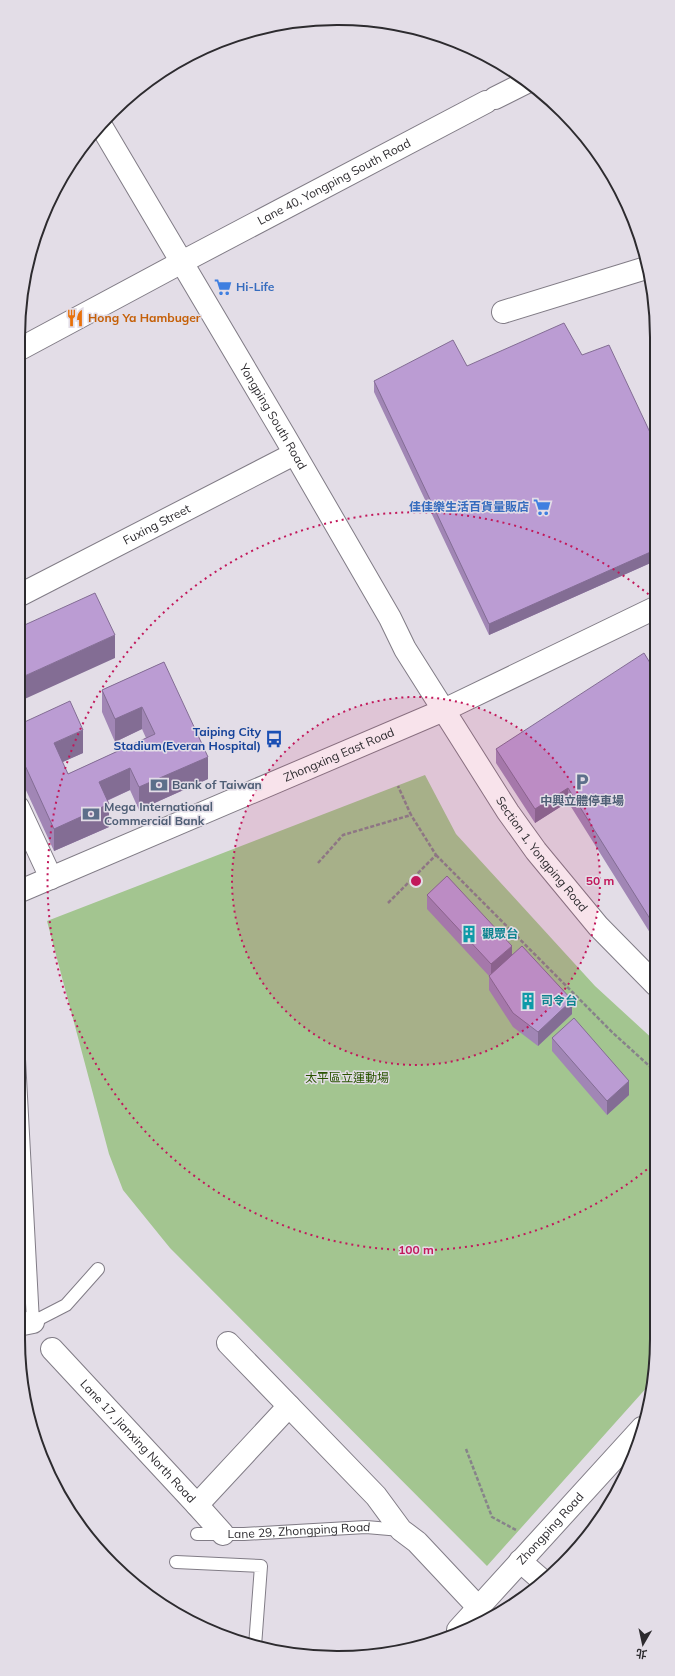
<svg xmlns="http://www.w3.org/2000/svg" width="675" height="1676" viewBox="0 0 675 1676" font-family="Mulish,'Noto Sans TC',sans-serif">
  <rect width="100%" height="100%" fill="#e3dde7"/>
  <!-- green -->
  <path fill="#a3c590" d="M425,775L456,834L595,986L656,1042L657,1338L649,1385L487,1566L170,1248L123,1190L109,1154L47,921Z"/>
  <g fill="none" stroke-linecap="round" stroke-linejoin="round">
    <!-- service casing -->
    <g stroke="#817c86" stroke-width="14">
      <g id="service">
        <path d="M19,1059L33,1322L66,1305L98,1269"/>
        <path id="s1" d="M197,1534H244L366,1527L401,1530"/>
        <path d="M176,1562L261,1566L255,1646"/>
      </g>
    </g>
    <!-- minor casing -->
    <g stroke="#817c86" stroke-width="24">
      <g id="minor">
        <path d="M495,98L527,82"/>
        <path id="s2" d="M100,124L284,435L390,618L405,649L508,812L536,851L598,926L656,985"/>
        <path d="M503,312L646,268"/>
        <path id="s3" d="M18,350L182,262L486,102"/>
        <path id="s4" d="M18,596L294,454"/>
        <path d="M18,807L51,878"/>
        <path d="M18,1325L33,1322"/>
        <path d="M228,1343L376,1496L401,1530L417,1542L478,1607"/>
        <path id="s5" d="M52,1349L197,1505L223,1534"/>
        <path d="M197,1505L289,1406"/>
        <path d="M520,1561L544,1582"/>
        <path id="s6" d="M458,1630L642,1428"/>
      </g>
    </g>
    <!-- secondary casing -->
    <g stroke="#817c86" stroke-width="24">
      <g id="secondary">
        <path id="s7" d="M18,892L444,710L655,608"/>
      </g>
    </g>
    <!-- path -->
    <path stroke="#87838a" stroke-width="2.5" stroke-dasharray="4 2" stroke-linecap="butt" d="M436,855L613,1033L656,1072
      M318,863L343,835L411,815L398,786
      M388,903L436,855L411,815
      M466,1449L492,1517L516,1530"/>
    <!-- service -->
    <use href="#service" stroke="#fff" stroke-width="12"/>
    <!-- minor -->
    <use href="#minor" stroke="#fff" stroke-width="22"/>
    <!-- secondary -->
    <use href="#secondary" stroke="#fff" stroke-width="22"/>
  </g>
  <!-- wall -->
  <path fill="#a186b5" d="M582,355L655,443V561L489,635L374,392V381L467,366Z
    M164,662L208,779L139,810L130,790L107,801L109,827L54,851L18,773V725L83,753L62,762L68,774L146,738L142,729L115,742L102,712V690Z
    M655,671L652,936L568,802L535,823L496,763V749Z
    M427,895L512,955L572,1014L538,1046L513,1027L489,990V976L427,909Z
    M552,1038L629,1095L607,1115L552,1051Z"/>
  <!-- shaded-wall -->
  <path fill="#836d94" d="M655,550V561L489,635V624Z
    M115,635V658L18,702V679Z
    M142,707V729L115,742V719Z
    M83,730V753L54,766V743Z
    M208,757V779L139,810V787Z
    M130,768V790L99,804V782Z
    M568,788V802L535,823V809Z
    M109,804V827L54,851V829Z
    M656,919V933L652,936V922Z
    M512,946V960L491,978V964Z
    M572,1000V1014L538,1046V1032Z
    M629,1081V1095L607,1115V1101Z"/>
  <!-- building -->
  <path fill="#bb9cd3" stroke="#836d94" d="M564,323L582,355L609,345L655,443V550L489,624L374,381L453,340L467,366Z
    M95,593L115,635L18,679V628Z
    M644,653L655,671L656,919L652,922L568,788L535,809L496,749Z
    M164,662L208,757L139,787L130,768L99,782L109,804L54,829L18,750V725L70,701L83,730L54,743L68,774L155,734L142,707L115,719L102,690Z
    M447,876L512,946L491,964L427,895Z
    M522,946L572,1000L538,1032L513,1013L489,976Z
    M574,1018L629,1081L607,1101L552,1038Z"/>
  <!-- distance rings -->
  <circle cx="416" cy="881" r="184" fill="#c2185b" fill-opacity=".12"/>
  <g fill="none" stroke="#c2185b" stroke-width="2" stroke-dasharray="2 4">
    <circle cx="416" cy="881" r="184"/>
    <path d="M656 1162A369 369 0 1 1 653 598"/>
  </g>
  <!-- icons -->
  <defs>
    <g id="supermarket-bare" transform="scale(1.38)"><path d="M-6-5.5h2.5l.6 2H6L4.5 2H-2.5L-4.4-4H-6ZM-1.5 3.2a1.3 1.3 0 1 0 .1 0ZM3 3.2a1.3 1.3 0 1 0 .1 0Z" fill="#3f7fe0" stroke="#e3dde7" stroke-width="2.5" paint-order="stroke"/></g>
    <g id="restaurant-bare" transform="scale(1.38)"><path d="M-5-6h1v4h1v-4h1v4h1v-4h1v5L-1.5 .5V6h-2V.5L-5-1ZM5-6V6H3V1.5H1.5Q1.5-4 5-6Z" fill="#e8710a" stroke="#e3dde7" stroke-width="2.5" paint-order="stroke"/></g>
    <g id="bus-bare" transform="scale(1.38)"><path d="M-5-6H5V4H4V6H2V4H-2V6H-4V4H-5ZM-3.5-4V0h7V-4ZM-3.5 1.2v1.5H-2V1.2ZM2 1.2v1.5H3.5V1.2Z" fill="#1a4fb4" stroke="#e3dde7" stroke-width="2.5" paint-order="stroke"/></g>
    <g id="parking-bare" transform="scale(1.38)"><path d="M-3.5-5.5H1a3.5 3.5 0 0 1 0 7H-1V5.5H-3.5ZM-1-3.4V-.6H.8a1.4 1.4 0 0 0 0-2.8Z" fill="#5c6f8a" stroke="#e3dde7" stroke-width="2.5" paint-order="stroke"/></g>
    <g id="bank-bare" transform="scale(1.38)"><path d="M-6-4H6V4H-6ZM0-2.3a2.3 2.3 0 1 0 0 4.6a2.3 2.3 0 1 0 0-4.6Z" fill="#5c6f8a" stroke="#e3dde7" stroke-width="2.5" paint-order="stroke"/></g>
    <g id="building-bare" transform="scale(1.38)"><path d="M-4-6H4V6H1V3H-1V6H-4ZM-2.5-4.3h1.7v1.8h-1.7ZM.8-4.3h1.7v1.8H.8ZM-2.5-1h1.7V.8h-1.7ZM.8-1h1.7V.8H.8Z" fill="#0f9aa8" stroke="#e3dde7" stroke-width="2.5" paint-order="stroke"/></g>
  </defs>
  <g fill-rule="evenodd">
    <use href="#supermarket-bare" x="223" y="287"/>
    <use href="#restaurant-bare" x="75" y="318"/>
    <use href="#supermarket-bare" x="542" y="507"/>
    <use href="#bus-bare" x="274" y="739"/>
    <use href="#parking-bare" x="582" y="782"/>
    <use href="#bank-bare" x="159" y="785"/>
    <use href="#bank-bare" x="91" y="814"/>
    <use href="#building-bare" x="469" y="934"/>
    <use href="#building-bare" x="528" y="1001"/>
  </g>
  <g text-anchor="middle" stroke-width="3" stroke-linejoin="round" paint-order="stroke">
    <!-- street labels -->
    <g font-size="12" fill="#2d2b2f" stroke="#e3dde7">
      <text dy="4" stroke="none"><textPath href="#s3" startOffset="358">Lane 40, Yongping South Road</textPath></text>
      <text dy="4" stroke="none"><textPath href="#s2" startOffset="340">Yongping South Road</textPath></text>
      <text dy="4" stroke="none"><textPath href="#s4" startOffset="156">Fuxing Street</textPath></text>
      <text dy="4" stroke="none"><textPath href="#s7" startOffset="349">Zhongxing East Road</textPath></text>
      <text dy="4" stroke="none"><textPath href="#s2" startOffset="854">Section 1, Yongping Road</textPath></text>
      <text dy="4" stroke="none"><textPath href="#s5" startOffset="126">Lane 17, Jianxing North Road</textPath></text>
      <text dy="4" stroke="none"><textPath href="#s6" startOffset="137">Zhongping Road</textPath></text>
      <text dy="4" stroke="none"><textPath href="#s1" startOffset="102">Lane 29, Zhongping Road</textPath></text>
    </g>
    <!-- shop labels -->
    <g font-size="12" font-weight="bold" fill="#366cbe" stroke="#e3dde7" text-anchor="start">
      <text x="236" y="291">Hi-Life</text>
      <text x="529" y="511" text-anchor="end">佳佳樂生活百貨量販店</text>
    </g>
    <!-- food labels -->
    <g font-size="12" font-weight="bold" fill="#c56008" stroke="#e3dde7" text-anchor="start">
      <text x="88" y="322">Hong Ya Hambuger</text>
    </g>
    <!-- transit labels -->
    <g font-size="12" font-weight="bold" fill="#164399" stroke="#e3dde7" text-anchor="end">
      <text x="261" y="736">Taiping City<tspan x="261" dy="14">Stadium(Everan Hospital)</tspan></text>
    </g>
    <!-- service labels -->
    <g font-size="12" font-weight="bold" fill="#4e5e75" stroke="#e3dde7" text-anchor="start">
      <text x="172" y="789">Bank of Taiwan</text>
      <text x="582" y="805" text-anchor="middle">中興立體停車場</text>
      <text x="104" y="811">Mega International<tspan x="104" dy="14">Commercial Bank</tspan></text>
    </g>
    <!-- culture labels -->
    <g font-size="12" font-weight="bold" fill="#0d838f" stroke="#e3dde7" text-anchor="start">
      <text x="482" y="938">觀眾台</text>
      <text x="541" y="1005">司令台</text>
    </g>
    <!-- park labels -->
    <g font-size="12" fill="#295300" stroke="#e3dde7">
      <text x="347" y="1082">太平區立運動場</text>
    </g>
  </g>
  <!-- crop -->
  <path d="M0 0H675V1676H0ZM337 25H338A312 312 0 0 1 650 337V1339A312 312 0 0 1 338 1651H337A312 312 0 0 1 25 1339V337A312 312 0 0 1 337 25Z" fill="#e3dde7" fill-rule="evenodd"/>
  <path fill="none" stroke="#2d2b2f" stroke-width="2" d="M337 25H338A312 312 0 0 1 650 337V1339A312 312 0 0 1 338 1651H337A312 312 0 0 1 25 1339V337A312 312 0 0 1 337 25Z"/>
  <circle cx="416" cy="881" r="6" fill="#c2185b" stroke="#e3dde7" stroke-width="2"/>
  <g font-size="12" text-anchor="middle" font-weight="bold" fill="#c2185b" stroke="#e3dde7" stroke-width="3" stroke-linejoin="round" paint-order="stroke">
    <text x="600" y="885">50 m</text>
    <text x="416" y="1254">100 m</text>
  </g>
  <!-- north arrow -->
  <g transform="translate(643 1644) rotate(189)" stroke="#e3dde7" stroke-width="3" paint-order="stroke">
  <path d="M0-3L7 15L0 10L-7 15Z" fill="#2d2b2f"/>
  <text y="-6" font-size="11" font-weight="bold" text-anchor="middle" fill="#2d2b2f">北</text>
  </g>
</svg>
